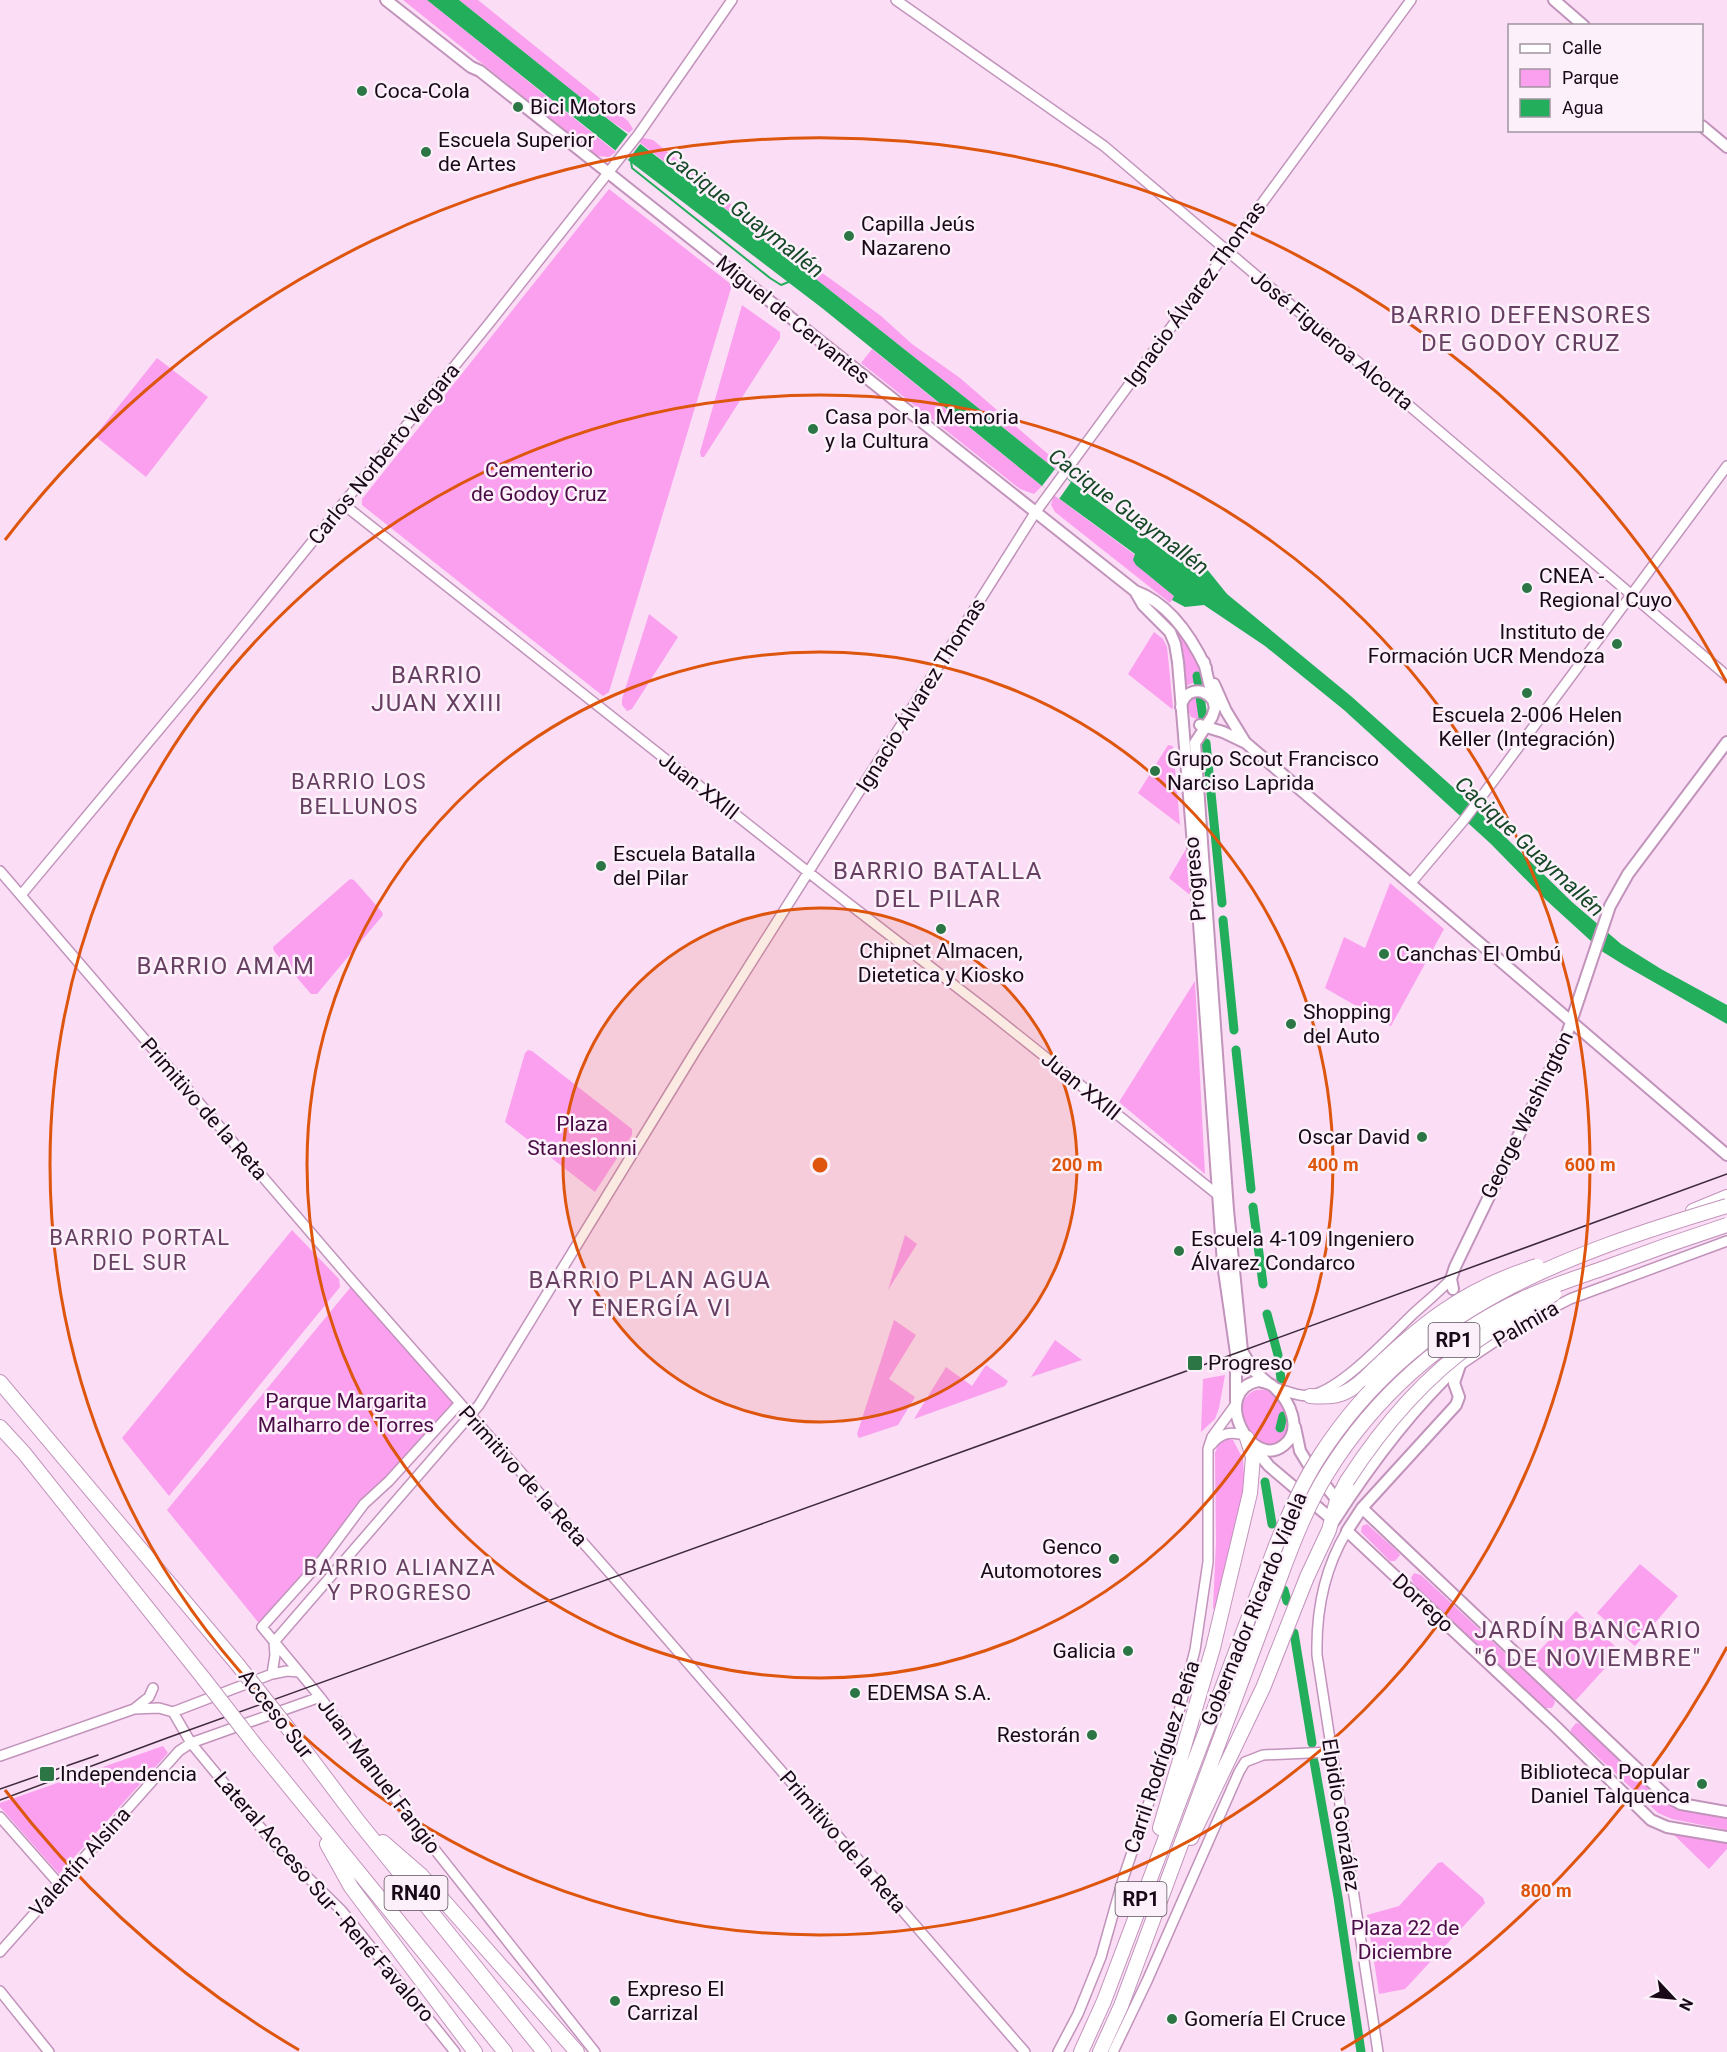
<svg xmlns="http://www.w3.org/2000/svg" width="1727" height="2052" viewBox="0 0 1727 2052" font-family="Roboto,sans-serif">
  <rect width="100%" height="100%" fill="#fbddf6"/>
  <!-- green -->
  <path fill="#faa0ef" d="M403,0H427L616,152L609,157L597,156Z
    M459,0H478L628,121L633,129L629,133L609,120Z
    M643,138L653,140L756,225L850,293L881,316L912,344L960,378L1056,461L1058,464L1055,469L802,268L639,142Z
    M609,189L732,285L609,692L603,696L362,505V499Z
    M742,305L780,332V338L706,454L704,457H701L700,452Z
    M872,349L1042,486L1034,494L1020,489L861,363Z
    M157,358L208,397L146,477L95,436Z
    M1054,495L1135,555L1134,557L1146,573L1175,596L1170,603L1055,512L1051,505Z
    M649,614L678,637L632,709L627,711L622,705V699Z
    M1168,618L1188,644L1206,682L1205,683L1201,682L1199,675L1195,677L1196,682L1185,686C1186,663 1184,636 1166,619Z
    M1154,632L1163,639L1167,647L1173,707L1172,709L1128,674Z
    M1198,696L1200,720L1191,717L1187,708L1190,699Z
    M1168,745L1173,746L1180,825L1138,793Z
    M1186,849L1190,895L1169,878Z
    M350,879L354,880L382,912L383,915L317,994H311L274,951L273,947Z
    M1390,883L1444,929L1391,1026L1325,988L1344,937L1365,948Z
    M1195,981L1205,1174L1119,1102Z
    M528,1050L532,1051L632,1129V1135L595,1192L505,1122L525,1053Z
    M292,1230L339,1279L340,1287L169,1496L122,1438Z
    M905,1235L917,1244L888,1290Z
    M354,1283L459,1404L389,1481L262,1627L167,1510Z
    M894,1320L916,1335L889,1379L915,1397L898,1425L859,1438L857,1434Z
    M1055,1340L1082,1360L1031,1377Z
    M986,1365L1008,1381L1005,1386L914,1419L946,1367L972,1386Z
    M1225,1375L1219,1408L1215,1419L1201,1432L1203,1379Z
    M1256,1390C1261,1390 1266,1389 1270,1392C1279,1397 1289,1416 1288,1426C1288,1431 1286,1435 1284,1440L1269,1446C1266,1445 1263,1444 1260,1443C1243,1433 1232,1399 1256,1390Z
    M1226,1438L1233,1440L1243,1459L1245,1492L1216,1618L1213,1607L1216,1543L1215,1453L1218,1445Z
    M1367,1524L1398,1552L1400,1555L1395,1561H1390L1361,1532L1362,1526Z
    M1640,1564L1678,1596L1635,1646L1597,1613Z
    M1414,1573L1421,1575L1554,1699L1555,1703L1552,1708H1545L1414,1585L1411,1578Z
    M1576,1611L1617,1648V1655L1576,1700L1572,1699L1531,1660Z
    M1576,1723L1580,1724L1666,1804L1679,1810L1727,1819V1830L1672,1819L1658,1813L1571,1732V1729Z
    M163,1746L168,1753L59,1874L0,1807V1803Z
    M1672,1833L1727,1842V1849L1709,1869Z
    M1442,1862L1483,1898L1485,1903L1405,1989L1379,1994L1367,1915L1399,1906L1438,1863Z"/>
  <!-- water -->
  <path fill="#23ae5b" d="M427,0H459L609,120L802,268L1055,469L1171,556L1186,558L1206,568L1227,594L1352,697L1464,797L1572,902L1621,944L1661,969L1727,1005V1024L1624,965L1603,952L1546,900L1491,844L1344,710L1265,646L1204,605L1185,607L1172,600L1174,596L1136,565L1133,560L1135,554L1042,486L822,308L616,151Z"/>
  <!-- pier -->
  <path fill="#fbddf6" d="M628,134L641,143L628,160L615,151Z
    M1055,469L1071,482L1059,499L1042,486Z"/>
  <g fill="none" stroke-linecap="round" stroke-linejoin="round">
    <!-- stream -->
    <path stroke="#23ae5b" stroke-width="2" d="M631,161L632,168L770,278L781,285L791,281"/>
    <!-- canal -->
    <path stroke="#23ae5b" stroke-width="9" d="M1197,676L1198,682
      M1200,697L1203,717
      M1206,743L1222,903
      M1223,920L1234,1030
      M1236,1050L1251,1189
      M1253,1207L1263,1284
      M1267,1314L1278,1355
      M1280,1371L1281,1379
      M1280,1428L1283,1416
      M1265,1482L1272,1524
      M1284,1590L1287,1601
      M1294,1633L1312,1743
      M1314,1761L1338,1897L1361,2052"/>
    <!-- tertiary casing -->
    <g stroke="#c293bb" stroke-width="12">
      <path id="tertiary" d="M896,0L1104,146L1727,676
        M343,504L822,883L989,1012L1218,1195H1223
        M0,871L354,1283L609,1572L1025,2052
        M1410,884L1464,820L1497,776L1727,466
        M21,895L197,684L487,326L638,135L732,0
        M1460,1365L1518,1326L1570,1299L1727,1241
        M1276,1388C1287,1391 1301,1398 1312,1395C1343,1388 1389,1337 1413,1314C1426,1302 1439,1292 1451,1279
        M459,1404L389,1481L364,1504L323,1559L262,1627L320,1697L413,1822L595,2052
        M1211,1445C1221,1433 1230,1431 1244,1435
        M1347,1531C1324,1569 1316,1611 1317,1655L1378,2052
        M274,1642L479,1405L696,1050L1035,513L1411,0
        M272,1674L275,1655L274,1642
        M134,1709L149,1697L153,1688
        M173,1712L191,1743L275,1845L342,1911L455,2052
        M173,1712L272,1674L287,1671L299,1672
        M0,1756L134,1709L159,1708L173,1712
        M0,1817L60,1885
        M0,1952L179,1751L191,1743L320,1697
        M0,1991L49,2052
        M1058,2052L1078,2014L1101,1957L1123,1879L1177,1719L1195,1650L1208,1562V1449L1212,1437L1236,1404
        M1113,2052L1147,1981L1239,1772L1245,1762L1263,1755L1331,1752"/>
    </g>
    <!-- secondary casing -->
    <g stroke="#c293bb" stroke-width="14">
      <path id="secondary" d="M386,0L471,67L480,71L1135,591L1143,605L1170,632L1175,644L1178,662L1197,894L1223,1264L1236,1353V1401
        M1554,0L1584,26
        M1702,126L1727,147
        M1135,591C1169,603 1191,636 1206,668
        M1204,662L1215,708L1212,717L1195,743L1228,1210L1242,1351L1253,1370L1268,1383
        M1214,684L1226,711L1245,742
        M1181,707C1184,690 1201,686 1212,699
        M1200,725L1223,732L1246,743L1727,1155
        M1453,1289L1451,1279L1455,1267L1566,1037L1610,906L1628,874L1727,742
        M1461,1341L1460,1365L1454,1383L1459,1397L1456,1405L1362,1508L1347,1531L1554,1725L1651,1820L1667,1827L1727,1837
        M1258,1381C1264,1382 1271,1383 1275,1388C1290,1401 1303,1430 1284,1445C1251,1472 1210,1391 1258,1381Z
        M1295,1427L1300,1451L1308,1464L1341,1505
        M1251,1444L1269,1466L1334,1521
        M1362,1508L1666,1796L1681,1804L1727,1812
        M1334,1521C1370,1465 1411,1410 1459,1365"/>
    </g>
    <!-- motorway casing -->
    <g stroke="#c293bb" stroke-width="16">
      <path id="motorway" d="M1693,1211L1727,1197
        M0,1382L238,1665
        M1310,1396C1335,1398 1345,1396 1364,1379
        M0,1427L24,1453L204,1679
        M291,1732L358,1821L544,2052
        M256,1746L505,2052
        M1160,1828L1213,1648L1250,1493L1253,1457L1247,1438
        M1191,1838L1263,1688L1307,1577L1329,1530L1337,1500L1347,1481
        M383,1842L421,1875L577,2052
        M327,1844L351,1887L475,2052
        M1081,2052L1104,2001L1275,1548
        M1100,2052L1121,2006L1281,1575"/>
    </g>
    <!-- tertiary -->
    <use href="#tertiary" stroke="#fff" stroke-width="9"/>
    <!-- secondary -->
    <use href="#secondary" stroke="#fff" stroke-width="10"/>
    <!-- motorway -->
    <use href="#motorway" stroke="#fff" stroke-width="14"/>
    <!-- tram -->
    <path stroke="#3d2a3b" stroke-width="1.5" d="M0,1789L98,1755
      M0,1800L167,1738L1242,1351L1727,1174"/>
    <!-- motorway-bridge casing -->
    <g stroke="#c293bb" stroke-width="16" stroke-linecap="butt">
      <path id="motorway-bridge" d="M1364,1379C1418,1326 1463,1289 1537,1266
        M1347,1481C1382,1427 1422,1379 1475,1342C1500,1324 1527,1309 1554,1294
        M1275,1548C1288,1515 1302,1483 1321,1454C1417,1306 1567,1254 1727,1206
        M1281,1575C1294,1540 1308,1504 1328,1472C1374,1398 1443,1336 1522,1299C1550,1286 1579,1277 1607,1267C1647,1252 1687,1238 1727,1225
        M238,1665L291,1732
        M204,1679L256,1746"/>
    </g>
    <!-- motorway-bridge -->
    <use href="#motorway-bridge" stroke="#fff" stroke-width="14"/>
  </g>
  <!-- distance rings -->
  <circle cx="820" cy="1165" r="257" fill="#de550d" fill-opacity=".12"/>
  <g fill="none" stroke="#de550d" stroke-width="3">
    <circle cx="820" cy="1165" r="257"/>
    <circle cx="820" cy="1165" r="513"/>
    <circle cx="820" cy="1165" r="770"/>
    <path d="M1727 1647A1027 1027 0 0 1 1341 2050M299 2050A1027 1027 0 0 1 5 1790M5 540A1027 1027 0 0 1 1727 683"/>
  </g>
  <!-- markers -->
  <g fill="#2b7644" stroke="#fcf1fa" stroke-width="2">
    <circle cx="362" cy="91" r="6"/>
    <circle cx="518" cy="107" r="6"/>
    <circle cx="426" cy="152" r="6"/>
    <circle cx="849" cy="236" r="6"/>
    <circle cx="813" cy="429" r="6"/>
    <circle cx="1527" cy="588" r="6"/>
    <circle cx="1617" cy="644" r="6"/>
    <circle cx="1527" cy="693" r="6"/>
    <circle cx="1155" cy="771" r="6"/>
    <circle cx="601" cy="866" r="6"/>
    <circle cx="941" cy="929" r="6"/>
    <circle cx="1384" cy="954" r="6"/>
    <circle cx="1291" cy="1024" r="6"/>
    <circle cx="1422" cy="1137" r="6"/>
    <circle cx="1179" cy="1251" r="6"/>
    <rect x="1187" y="1355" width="16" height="16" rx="3"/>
    <circle cx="1114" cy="1559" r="6"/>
    <circle cx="1128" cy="1651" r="6"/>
    <circle cx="855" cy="1693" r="6"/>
    <circle cx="1092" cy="1735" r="6"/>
    <rect x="39" y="1766" width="16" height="16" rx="3"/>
    <circle cx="1702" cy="1784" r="6"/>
    <circle cx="615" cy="2001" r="6"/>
    <circle cx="1172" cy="2019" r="6"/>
  </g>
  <g text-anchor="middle" stroke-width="5" stroke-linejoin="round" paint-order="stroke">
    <!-- shield labels -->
    <g fill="#fcf1fa" stroke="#5d4f5c" stroke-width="1.5">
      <rect x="1428.5" y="1323" width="51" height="34" rx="4.5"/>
      <rect x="384.5" y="1876" width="63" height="34" rx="4.5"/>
      <rect x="1115.5" y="1882" width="51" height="34" rx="4.5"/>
    </g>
    <g font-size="20" font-weight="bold" fill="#190918">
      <text x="1454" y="1347">RP1</text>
      <text x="416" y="1900">RN40</text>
      <text x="1141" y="1906">RP1</text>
    </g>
    <!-- poi labels -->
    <g font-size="21" fill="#190918" stroke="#fcf1fa" text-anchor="start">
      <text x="374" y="98">Coca-Cola</text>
      <text x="530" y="114">Bici Motors</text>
      <text x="438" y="147">Escuela Superior<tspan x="438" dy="24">de Artes</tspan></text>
      <text x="861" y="231">Capilla Jeús<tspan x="861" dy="24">Nazareno</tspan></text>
      <text x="825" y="424">Casa por la Memoria<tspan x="825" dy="24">y la Cultura</tspan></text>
      <text x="1539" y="583">CNEA -<tspan x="1539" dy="24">Regional Cuyo</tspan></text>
      <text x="1605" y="639" text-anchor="end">Instituto de<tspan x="1605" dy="24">Formación UCR Mendoza</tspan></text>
      <text x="1527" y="722" text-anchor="middle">Escuela 2-006 Helen<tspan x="1527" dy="24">Keller (Integración)</tspan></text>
      <text x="1167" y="766">Grupo Scout Francisco<tspan x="1167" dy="24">Narciso Laprida</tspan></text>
      <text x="613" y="861">Escuela Batalla<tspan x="613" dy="24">del Pilar</tspan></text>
      <text x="941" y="958" text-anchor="middle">Chipnet Almacen,<tspan x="941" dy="24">Dietetica y Kiosko</tspan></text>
      <text x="1396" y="961">Canchas El Ombú</text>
      <text x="1303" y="1019">Shopping<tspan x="1303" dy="24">del Auto</tspan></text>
      <text x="1410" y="1144" text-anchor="end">Oscar David</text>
      <text x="1191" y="1246">Escuela 4-109 Ingeniero<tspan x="1191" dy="24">Álvarez Condarco</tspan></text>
      <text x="1208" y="1370">Progreso</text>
      <text x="1102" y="1554" text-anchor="end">Genco<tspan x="1102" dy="24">Automotores</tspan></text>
      <text x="1116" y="1658" text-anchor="end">Galicia</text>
      <text x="867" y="1700">EDEMSA S.A.</text>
      <text x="1080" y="1742" text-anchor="end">Restorán</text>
      <text x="1690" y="1779" text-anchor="end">Biblioteca Popular<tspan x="1690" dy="24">Daniel Talquenca</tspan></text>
      <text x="60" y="1781">Independencia</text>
      <text x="627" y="1996">Expreso El<tspan x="627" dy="24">Carrizal</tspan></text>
      <text x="1184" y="2026">Gomería El Cruce</text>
    </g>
    <!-- street labels -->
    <g font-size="21" fill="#190918" stroke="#fcf1fa">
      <text transform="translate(1195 294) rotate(-54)" y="7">Ignacio Álvarez Thomas</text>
      <text transform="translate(793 320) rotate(39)" y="7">Miguel de Cervantes</text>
      <text transform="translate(1332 340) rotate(40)" y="7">José Figueroa Alcorta</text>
      <text transform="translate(384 454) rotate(-51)" y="7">Carlos Norberto Vergara</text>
      <text transform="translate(921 695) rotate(-58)" y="7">Ignacio Álvarez Thomas</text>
      <text transform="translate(699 786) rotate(38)" y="7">Juan XXIII</text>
      <text transform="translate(1195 879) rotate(-95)" y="7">Progreso</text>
      <text transform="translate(1081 1086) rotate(39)" y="7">Juan XXIII</text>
      <text transform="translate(204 1109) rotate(49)" y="7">Primitivo de la Reta</text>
      <text transform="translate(1527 1115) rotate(-64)" y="7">George Washington</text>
      <text transform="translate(1526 1324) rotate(-30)" y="7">Palmira</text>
      <text transform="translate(523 1476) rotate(48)" y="7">Primitivo de la Reta</text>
      <text transform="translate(1423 1603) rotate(43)" y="7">Dorrego</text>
      <text transform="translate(1254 1609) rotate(-68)" y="7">Gobernador Ricardo Videla</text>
      <text transform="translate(276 1714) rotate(52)" y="7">Acceso Sur</text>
      <text transform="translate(1162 1757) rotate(-72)" y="7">Carril Rodríguez Peña</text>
      <text transform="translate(379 1776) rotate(53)" y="7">Juan Manuel Fangio</text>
      <text transform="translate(1341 1815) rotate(81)" y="7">Elpidio González</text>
      <text transform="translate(843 1842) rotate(49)" y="7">Primitivo de la Reta</text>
      <text transform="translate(80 1862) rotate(-48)" y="7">Valentín Alsina</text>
      <text transform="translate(324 1897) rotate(49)" y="7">Lateral Acceso Sur - René Favaloro</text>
    </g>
    <!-- park labels -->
    <g font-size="21" fill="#4a0b46" stroke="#fcf1fa">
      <text x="539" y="477">Cementerio<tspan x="539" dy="24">de Godoy Cruz</tspan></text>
      <text x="582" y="1131">Plaza<tspan x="582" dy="24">Staneslonni</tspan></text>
      <text x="346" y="1408">Parque Margarita<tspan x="346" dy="24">Malharro de Torres</tspan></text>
      <text x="1405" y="1935">Plaza 22 de<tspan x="1405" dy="24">Diciembre</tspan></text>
    </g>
    <!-- water labels -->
    <g font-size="22" font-style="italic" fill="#164827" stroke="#fcf1fa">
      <text transform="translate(745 213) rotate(38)" y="8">Cacique Guaymallén</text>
      <text transform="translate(1129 511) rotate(37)" y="8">Cacique Guaymallén</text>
      <text transform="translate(1530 846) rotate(43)" y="8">Cacique Guaymallén</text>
    </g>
    <!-- neighbourhood labels -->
    <g font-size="22" letter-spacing="1.5" fill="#673f62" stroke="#fcf1fa">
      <text x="359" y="789">BARRIO LOS<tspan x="359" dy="25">BELLUNOS</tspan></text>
      <text x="140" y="1245">BARRIO PORTAL<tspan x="140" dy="25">DEL SUR</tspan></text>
      <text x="400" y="1575">BARRIO ALIANZA<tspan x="400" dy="25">Y PROGRESO</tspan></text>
    </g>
    <!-- quarter labels -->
    <g font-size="24" letter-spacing="1.5" fill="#673f62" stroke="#fcf1fa">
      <text x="1521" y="323">BARRIO DEFENSORES<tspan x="1521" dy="28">DE GODOY CRUZ</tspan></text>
      <text x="437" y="683">BARRIO<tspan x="437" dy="28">JUAN XXIII</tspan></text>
      <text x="938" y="879">BARRIO BATALLA<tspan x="938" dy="28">DEL PILAR</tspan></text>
      <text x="226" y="974">BARRIO AMAM</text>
      <text x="650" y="1288">BARRIO PLAN AGUA<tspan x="650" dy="28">Y ENERGÍA VI</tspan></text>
      <text x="1588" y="1638">JARDÍN BANCARIO<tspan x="1588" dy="28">"6 DE NOVIEMBRE"</tspan></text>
    </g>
  </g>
  <circle cx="820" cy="1165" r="9" fill="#de550d" stroke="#fcf1fa" stroke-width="3"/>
  <g font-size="18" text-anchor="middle" font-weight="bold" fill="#de550d" stroke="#fcf1fa" stroke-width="5" stroke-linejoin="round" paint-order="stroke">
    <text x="1077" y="1171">200 m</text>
    <text x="1333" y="1171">400 m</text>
    <text x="1590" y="1171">600 m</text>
    <text x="1546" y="1897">800 m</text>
  </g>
  <!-- legend -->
  <rect x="1508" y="24" width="195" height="108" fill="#fcf1fa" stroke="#a194a0" stroke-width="1.5"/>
  <rect x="1520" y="44" width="30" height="9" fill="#ffffff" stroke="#a194a0" stroke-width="1.5"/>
  <text x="1562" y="54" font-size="18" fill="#190918">Calle</text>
  <rect x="1520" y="69" width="30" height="18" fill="#faa0ef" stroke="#a194a0" stroke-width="1.5"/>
  <text x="1562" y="84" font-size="18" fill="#190918">Parque</text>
  <rect x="1520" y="99" width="30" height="18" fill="#23ae5b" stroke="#a194a0" stroke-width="1.5"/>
  <text x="1562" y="114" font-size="18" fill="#190918">Agua</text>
  <!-- north arrow -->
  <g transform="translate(1673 1998) rotate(116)" stroke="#fcf1fa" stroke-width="4.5" paint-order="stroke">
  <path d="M0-4.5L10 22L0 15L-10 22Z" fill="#190918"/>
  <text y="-9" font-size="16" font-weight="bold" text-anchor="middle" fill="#190918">N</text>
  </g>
</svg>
